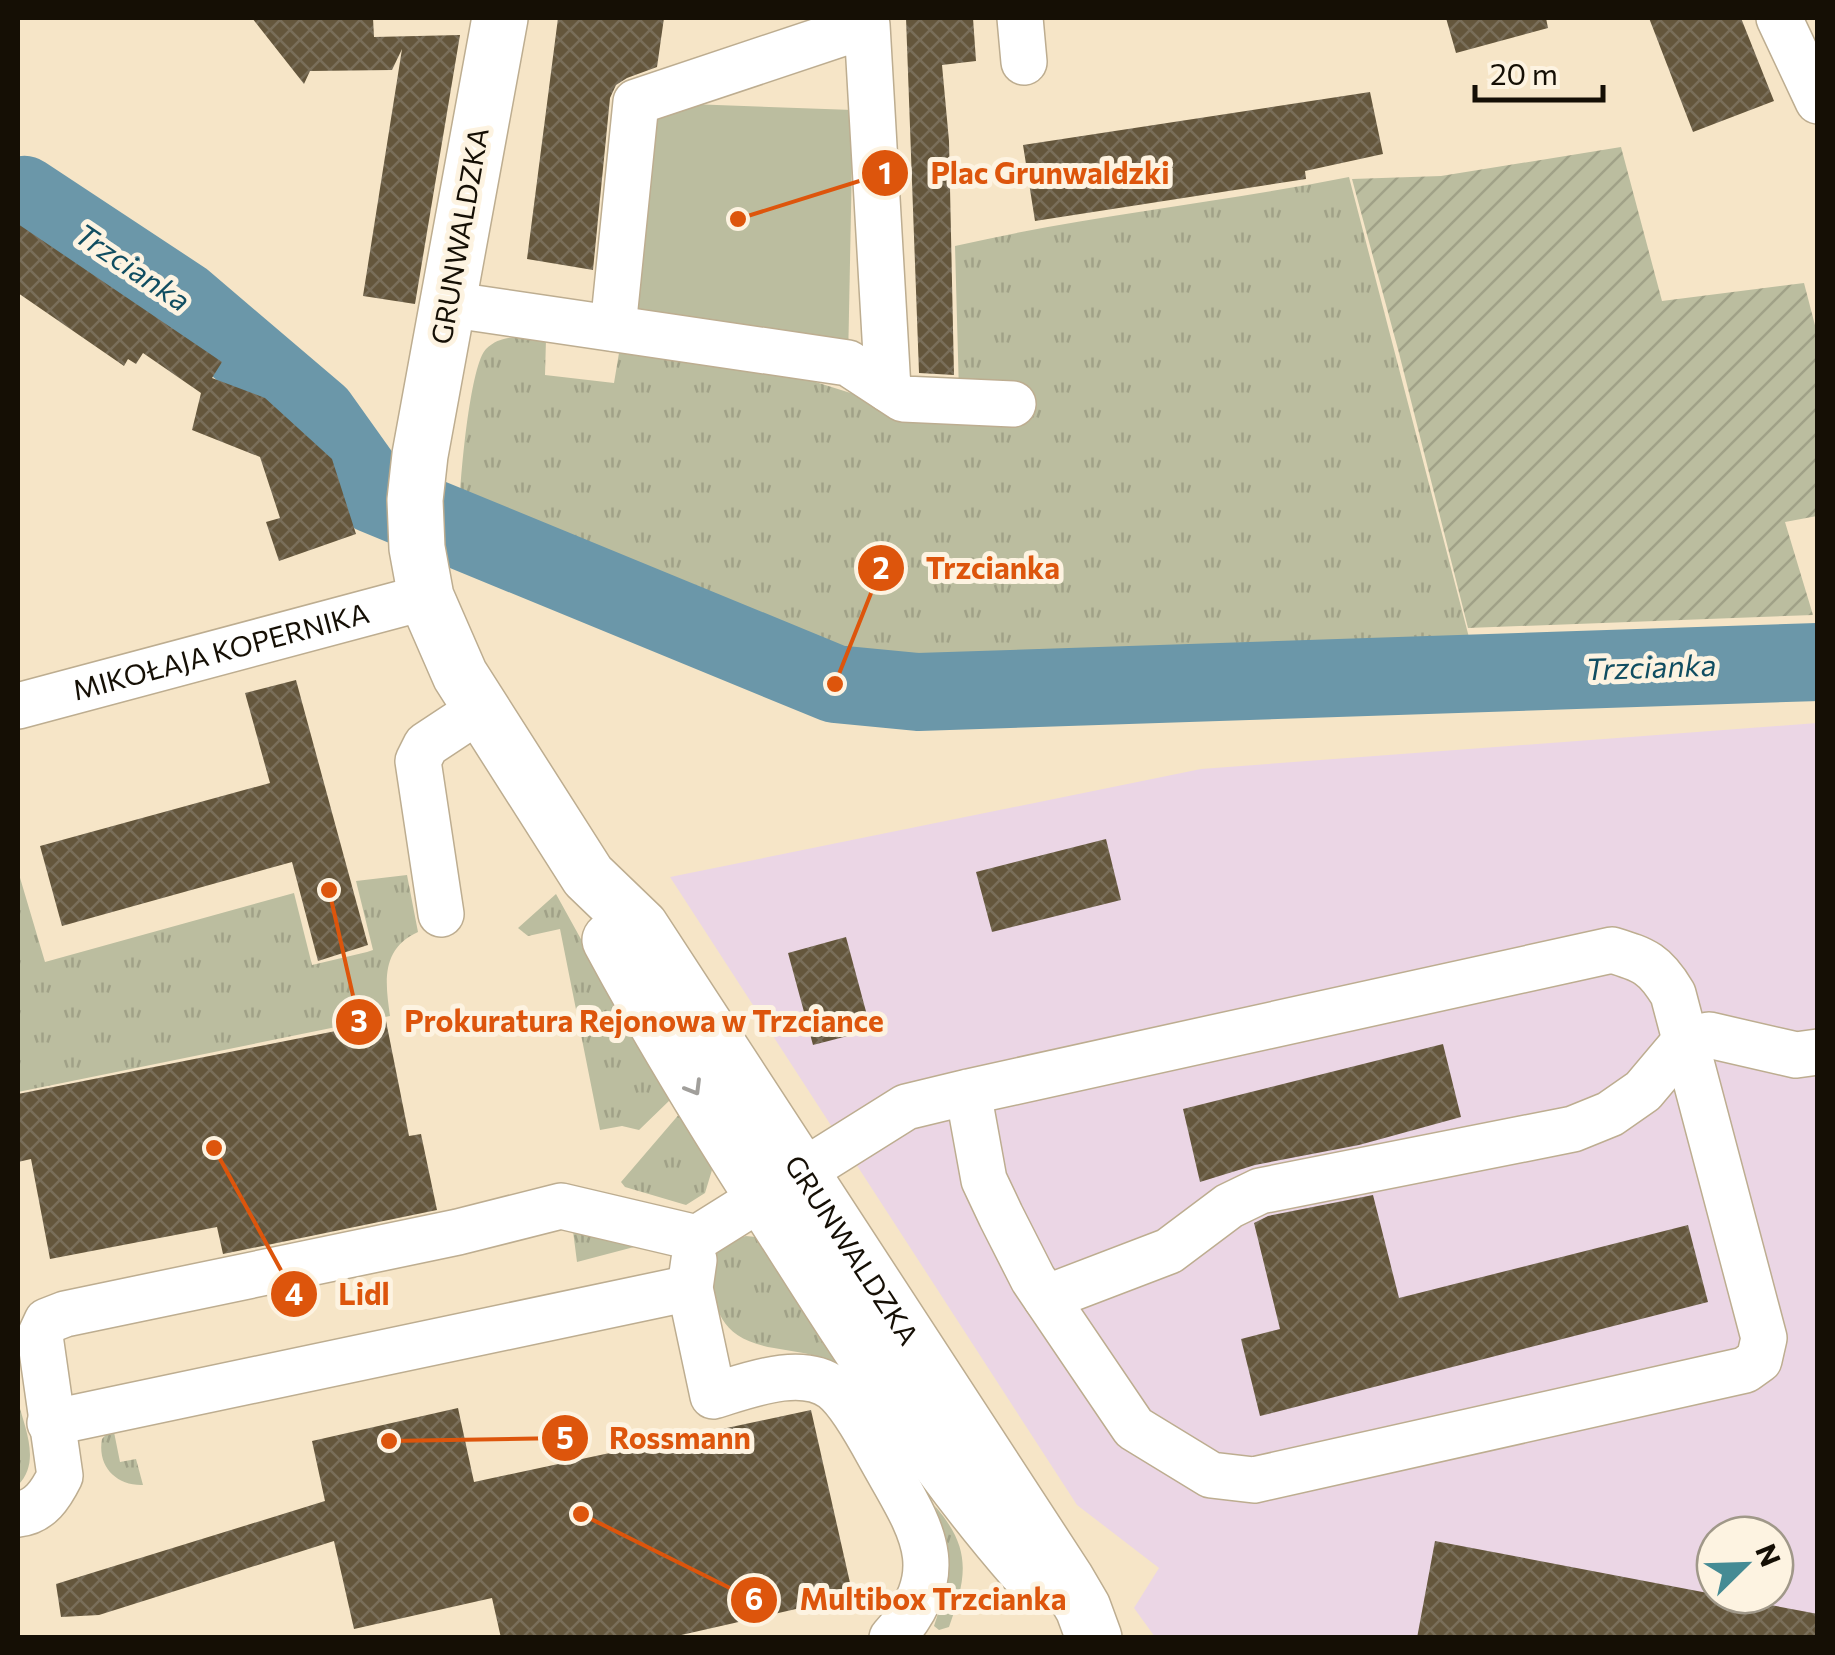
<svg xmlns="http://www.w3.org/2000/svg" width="1835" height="1655" viewBox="0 0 1835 1655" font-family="Commissioner,sans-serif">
  <defs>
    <pattern id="grass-tufts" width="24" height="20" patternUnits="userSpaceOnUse" patternTransform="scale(2.5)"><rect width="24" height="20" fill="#bbbd9f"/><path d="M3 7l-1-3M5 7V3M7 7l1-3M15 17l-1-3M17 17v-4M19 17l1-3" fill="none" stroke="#a0a187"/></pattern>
    <pattern id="garden-furrows" width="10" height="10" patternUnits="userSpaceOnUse" patternTransform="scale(2.5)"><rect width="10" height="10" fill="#bbbd9f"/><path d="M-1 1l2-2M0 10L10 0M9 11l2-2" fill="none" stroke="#a0a187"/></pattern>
    <pattern id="building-cross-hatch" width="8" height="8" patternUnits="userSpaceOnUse" patternTransform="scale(2.5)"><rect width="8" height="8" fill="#64563c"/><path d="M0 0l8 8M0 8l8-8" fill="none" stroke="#796e5a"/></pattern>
  </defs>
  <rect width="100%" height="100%" fill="#f6e5c7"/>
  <!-- industrial -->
  <path fill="#ebd6e5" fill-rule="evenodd" d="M1817,723V1637H1155L1134,1608L1159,1568L1077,1505L670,877L1201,769ZM1715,1535H1775V1595H1715Z"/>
  <!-- grass -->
  <path fill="url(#grass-tufts)" d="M1349,177L1477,668L918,688L834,680L459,526C458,497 469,366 486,349C503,332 525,338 546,339L545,375L614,383L619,353L806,379L857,395L959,393L955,246C1084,216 1218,203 1349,177Z
    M18,871L45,962L294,893L312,965L367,952L373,950L356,881L407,875L418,932C381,949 385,981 390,1016L18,1092Z
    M556,894L670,1100L639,1130L622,1126L600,1130L560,929L528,936L518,928Z
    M681,1112L712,1170L705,1193L686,1205L625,1187L621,1182Z
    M573,1231L598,1235L634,1247L577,1262Z
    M746,1236L756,1237L868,1386C852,1376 838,1364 820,1358C806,1352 789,1351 774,1348C717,1338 712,1308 712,1257L733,1240Z
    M18,1401C25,1429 41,1462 18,1485Z
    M113,1427L120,1462L136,1459L143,1485C116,1486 97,1466 102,1439Z
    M935,1506C972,1549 967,1576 949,1627L939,1630L934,1626C951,1575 951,1557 935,1506Z"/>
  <!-- park -->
  <path fill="#bbbd9f" d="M636,102L853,110L848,363L613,328Z"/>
  <!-- garden -->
  <path fill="url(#garden-furrows)" d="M1621,147L1662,301L1804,283L1817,333V516L1785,522L1813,615L1468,628L1399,353L1352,179L1441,176Z"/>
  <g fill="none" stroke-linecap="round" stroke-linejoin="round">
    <!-- river -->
    <path stroke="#6b97a9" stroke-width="78" d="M18,197L24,195L183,300L318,415L375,495L835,684L918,692L1818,662"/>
  </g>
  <!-- building -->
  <path fill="url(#building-cross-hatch)" d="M252,18H373L374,37L460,35L415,304L363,296L402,49L392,70L310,71L304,84Z
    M558,18H664L657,67L627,78L616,85L610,98L593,270L527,259Z
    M906,18H973L976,61L942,65L949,141L954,375L919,373Z
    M1446,18H1546L1548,28L1456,53Z
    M1649,18H1741L1774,101L1693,132Z
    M1370,92L1383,154L1305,171L1306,179L1035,221L1023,145Z
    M18,224L222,362L212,378L265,398L332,459L356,534L279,561L266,522L280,518L260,457L192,430L201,393L143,353L136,364L128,359L124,366L18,293Z
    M296,680L368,945L318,961L292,862L62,926L40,846L270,783L245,693Z
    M1106,839L1121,900L992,932L976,872Z
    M846,937L871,1030L813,1045L788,953Z
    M386,1021L409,1136L421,1134L437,1210L223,1254L217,1227L50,1259L31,1159L18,1162V1094Z
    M1443,1044L1461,1117L1359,1145L1255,1165L1200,1182L1183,1109Z
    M1373,1195L1399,1298L1688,1225L1708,1302L1260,1416L1241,1339L1280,1329L1254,1223L1268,1216Z
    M458,1408L474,1482L811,1410L853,1596L668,1638H501L492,1598L354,1629L334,1541L99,1615L61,1617L56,1584L325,1501L312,1441Z
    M1435,1541L1818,1614V1638H1417Z"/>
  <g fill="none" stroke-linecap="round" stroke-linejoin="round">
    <!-- minor casing -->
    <g stroke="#bdad90" stroke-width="48">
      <g id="minor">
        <path d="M1020,18L1024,62"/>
        <path d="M1779,18L1818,101"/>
        <path d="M447,304L848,363L903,399L1013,404"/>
        <path d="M613,328L636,102L867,25L888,389"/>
        <path id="s1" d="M18,706L426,597"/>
        <path d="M441,914L418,761L426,745L482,708"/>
        <path d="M694,1260L690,1288L713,1396C747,1386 801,1364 833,1388C851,1402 870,1438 881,1458C918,1525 955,1569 892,1638"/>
        <path d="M1046,1298L1169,1251L1229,1206L1260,1191L1573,1129L1610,1114L1643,1091L1686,1040L1709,1035L1796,1055L1818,1052"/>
        <path d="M50,1423L690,1288"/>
        <path d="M18,1514C40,1512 51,1494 60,1476L40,1336L47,1321L65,1314L458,1232L561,1206L697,1238L906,1107L968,1092L1612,950C1645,960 1655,964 1673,994L1764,1338L1759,1360L1745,1370L1254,1480L1211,1475L1134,1428L1033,1279L1001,1216L984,1180L968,1092"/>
      </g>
    </g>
    <!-- major casing -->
    <g stroke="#bdad90" stroke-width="58">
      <g id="major">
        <path id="s2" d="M500,18L420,455L415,500L417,548L426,597L460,675L588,876L641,927L1066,1579L1083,1608L1094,1638"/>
        <path d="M610,940C667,1046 730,1146 795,1247C866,1359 938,1469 1025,1569"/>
      </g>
    </g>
    <!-- minor -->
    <use href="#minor" stroke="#fff" stroke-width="45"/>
    <!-- major -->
    <use href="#major" stroke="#fff" stroke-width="55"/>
  </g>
  <!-- one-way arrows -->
  <defs><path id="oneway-chevron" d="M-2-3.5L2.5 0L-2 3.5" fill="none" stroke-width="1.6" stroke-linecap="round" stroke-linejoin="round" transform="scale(2.5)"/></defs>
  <use stroke="#a19f9b" href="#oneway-chevron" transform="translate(694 1088) rotate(59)"/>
  <g text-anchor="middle" stroke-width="10" stroke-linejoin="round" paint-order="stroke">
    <!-- street labels -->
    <g font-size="28" fill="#150f05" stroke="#fdf3e1">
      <text transform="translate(460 236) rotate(-80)" y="10">GRUNWALDZKA</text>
      <text dy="10" stroke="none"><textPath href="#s1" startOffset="210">MIKOŁAJA KOPERNIKA</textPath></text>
      <text dy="10" stroke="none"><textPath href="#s2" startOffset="1370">GRUNWALDZKA</textPath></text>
    </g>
    <!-- water labels -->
    <g font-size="30" font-style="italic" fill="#104d61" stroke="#fdf3e1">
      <text transform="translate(132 268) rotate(34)" y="10">Trzcianka</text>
      <text transform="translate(1651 668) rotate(-2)" y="10">Trzcianka</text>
    </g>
  </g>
  <!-- callouts -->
  <path fill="none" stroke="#dd550c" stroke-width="4" d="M738 219L885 173M835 684L881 568M329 890L359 1022M214 1148L294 1294M389 1441L565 1438M581 1514L754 1600"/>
  <g fill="#dd550c" stroke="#fdf3e1" stroke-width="4">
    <circle cx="738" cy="219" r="10"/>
    <circle cx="835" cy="684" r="10"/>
    <circle cx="329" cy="890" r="10"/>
    <circle cx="214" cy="1148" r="10"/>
    <circle cx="389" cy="1441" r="10"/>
    <circle cx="581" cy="1514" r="10"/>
    <circle cx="885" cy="173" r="25"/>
    <circle cx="881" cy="568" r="25"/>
    <circle cx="359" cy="1022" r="25"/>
    <circle cx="294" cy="1294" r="25"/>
    <circle cx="565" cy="1438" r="25"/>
    <circle cx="754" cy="1600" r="25"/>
  </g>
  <g font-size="30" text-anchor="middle" font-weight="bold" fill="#fff">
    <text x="885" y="184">1</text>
    <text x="881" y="579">2</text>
    <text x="359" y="1032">3</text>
    <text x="294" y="1305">4</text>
    <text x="565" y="1449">5</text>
    <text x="754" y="1610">6</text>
  </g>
  <g font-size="30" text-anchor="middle" font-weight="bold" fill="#dd550c" stroke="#fdf3e1" stroke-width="10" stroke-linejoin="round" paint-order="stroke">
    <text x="1050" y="184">Plac Grunwaldzki</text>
    <text x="993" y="579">Trzcianka</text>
    <text x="644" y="1032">Prokuratura Rejonowa w Trzciance</text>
    <text x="364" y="1305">Lidl</text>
    <text x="680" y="1449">Rossmann</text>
    <text x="933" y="1610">Multibox Trzcianka</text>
  </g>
  <!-- border -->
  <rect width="1835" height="1655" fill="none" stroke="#150f05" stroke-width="40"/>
  <!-- north arrow -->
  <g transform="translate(1745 1565) rotate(67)"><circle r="48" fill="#fdf3e1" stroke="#a09889" stroke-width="2.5"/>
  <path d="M0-8L18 38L0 25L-18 38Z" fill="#458b94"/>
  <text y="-15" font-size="28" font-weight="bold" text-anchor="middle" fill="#150f05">N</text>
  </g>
  <!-- scale -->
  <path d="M1475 85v15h128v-15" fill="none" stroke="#150f05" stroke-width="5"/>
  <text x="1490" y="85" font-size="30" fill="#150f05" stroke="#fdf3e1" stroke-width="8" paint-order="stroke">20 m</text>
</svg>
